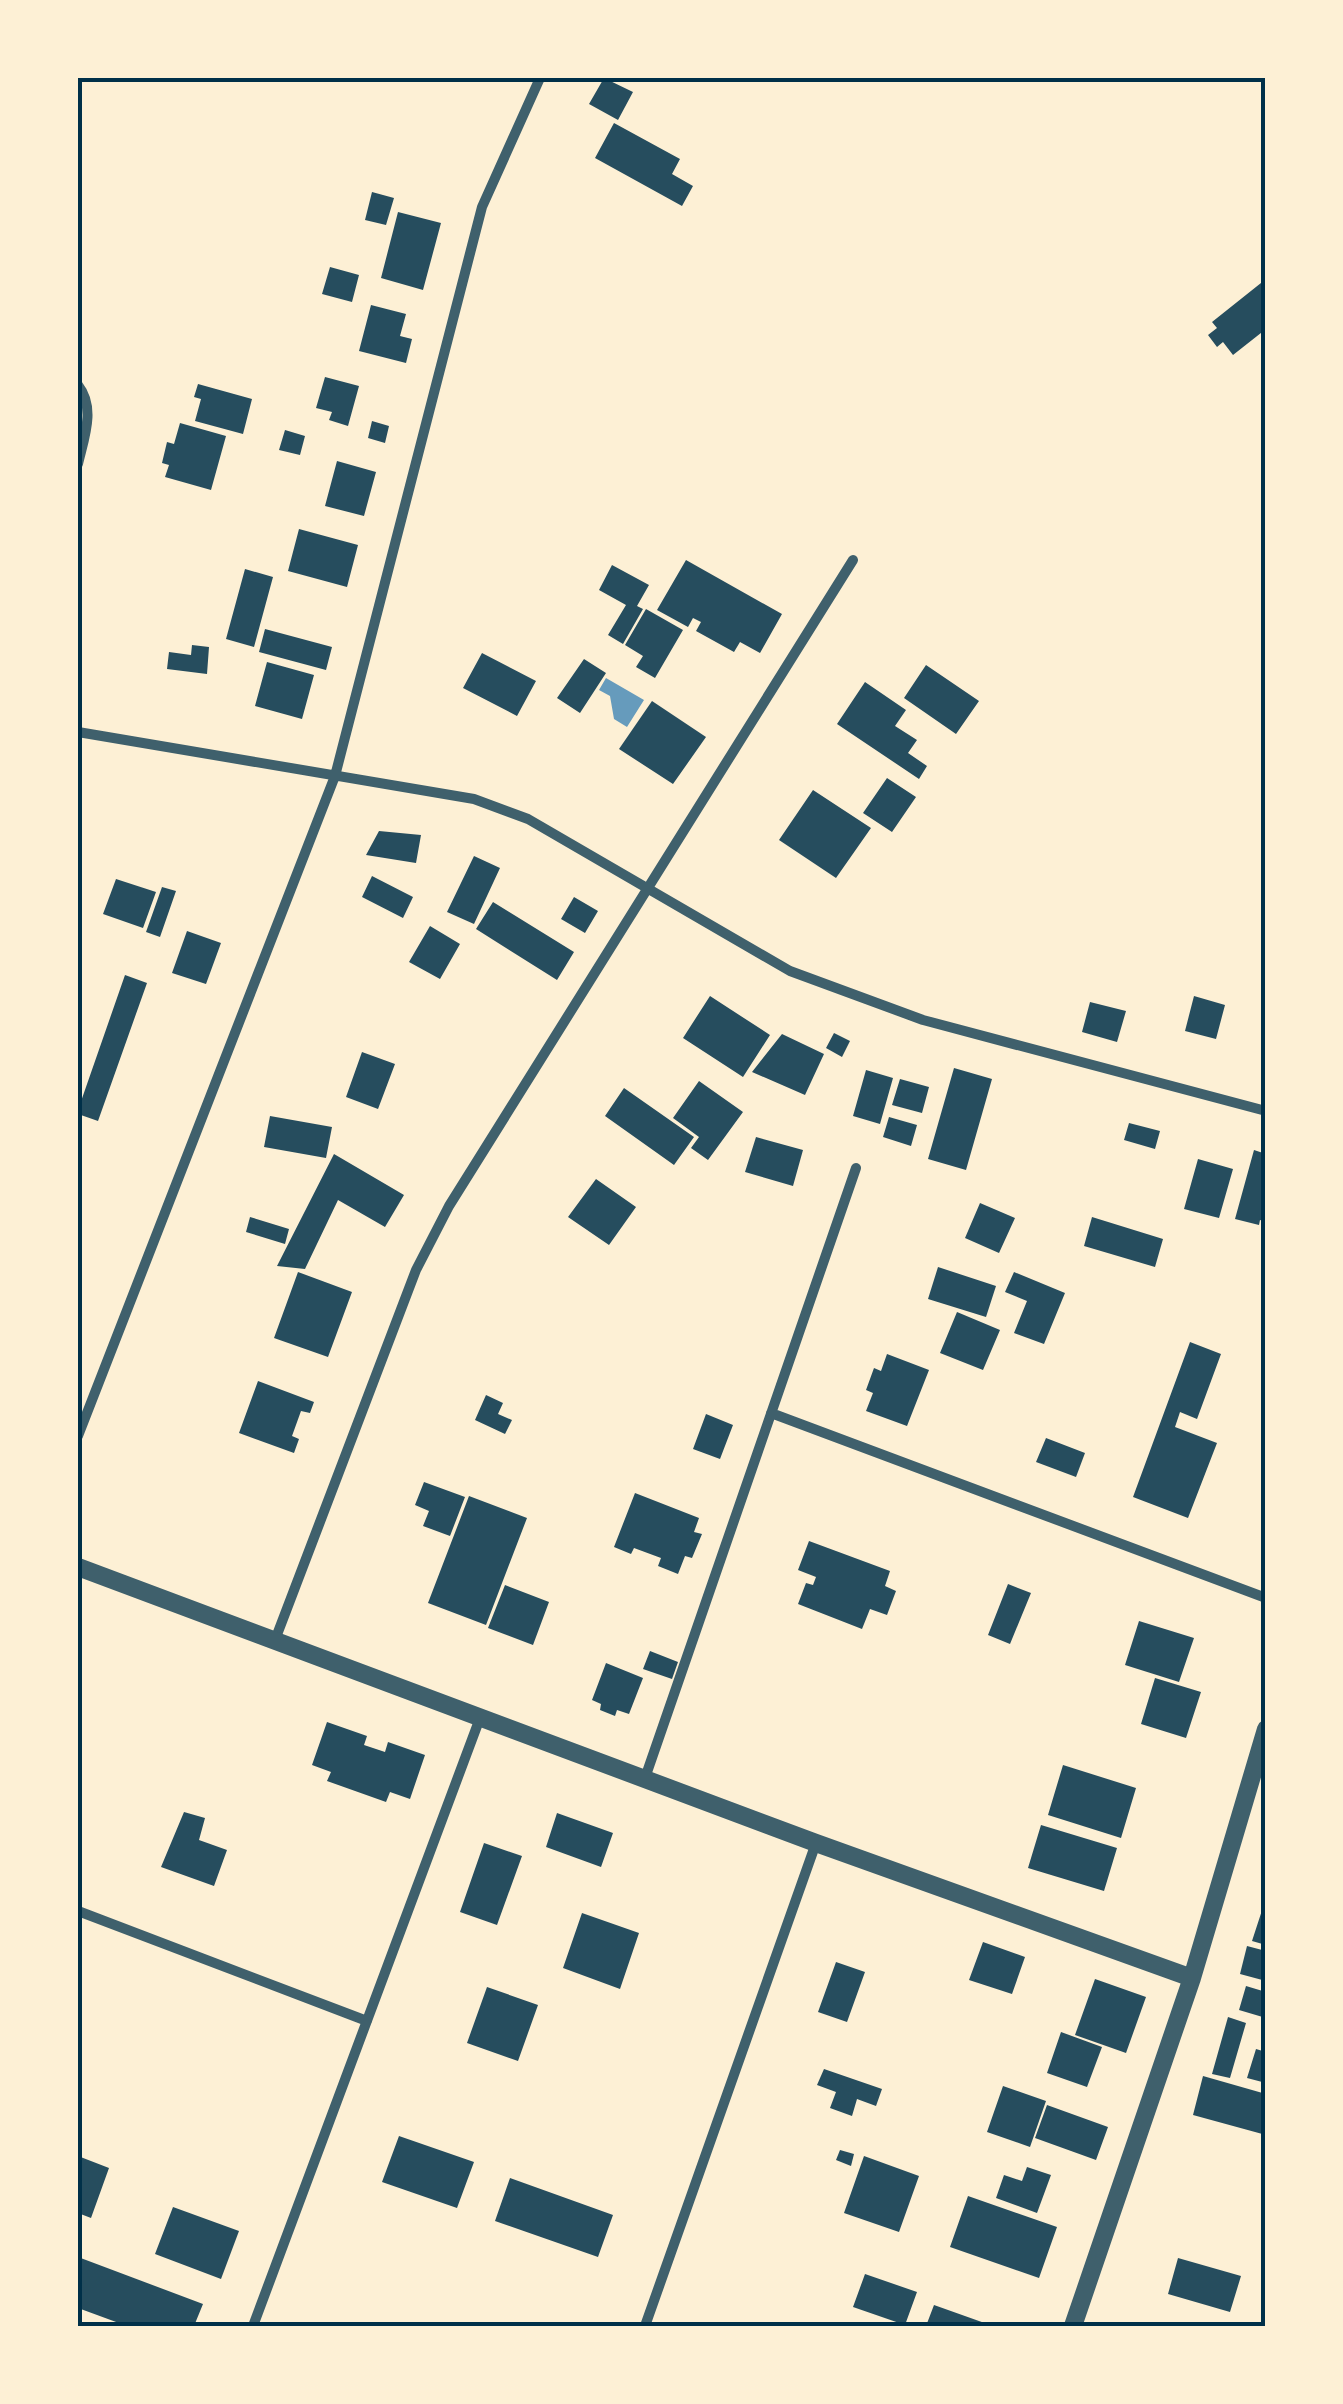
<svg xmlns="http://www.w3.org/2000/svg" width="1343" height="2404" viewBox="0 0 1343 2404" font-family="Inter,sans-serif">
  <rect width="100%" height="100%" fill="#fdf0d5"/>
  <!-- water -->
  <path fill="#669bbc" d="M606,678L644,700L627,727L614,719L610,696L599,690Z"/>
  <!-- building -->
  <path fill="#264d5e" d="M604,78L633,92L618,120L589,104Z
    M614,123L680,159L672,174L693,186L682,206L595,158Z
    M372,192L394,198L386,225L365,220Z
    M398,212L441,223L423,290L381,278Z
    M330,267L359,275L352,302L322,294Z
    M1266,279V315L1261,319L1266,329L1233,355L1223,342L1217,347L1208,335L1217,328L1212,322Z
    M371,305L406,314L400,336L412,339L406,363L359,351Z
    M325,377L359,386L348,426L329,420L332,412L316,408Z
    M198,384L252,399L243,434L195,421L201,399L194,397Z
    M372,421L389,426L385,443L368,438Z
    M180,423L226,436L211,490L165,477L169,465L162,463L167,442L174,444Z
    M285,430L305,436L300,455L279,450Z
    M337,461L376,472L364,516L325,506Z
    M299,529L358,545L347,587L288,571Z
    M686,560L782,614L760,653L740,642L734,652L696,631L701,622L693,618L688,627L657,610Z
    M612,565L649,585L637,606L643,609L623,644L608,635L626,605L599,590Z
    M245,569L273,577L254,647L226,639Z
    M646,609L683,630L655,678L636,667L643,656L625,645Z
    M265,629L332,647L326,670L259,652Z
    M192,645L209,647L207,674L167,669L169,652L191,655Z
    M482,653L536,681L517,716L463,688Z
    M584,659L606,673L580,713L557,698Z
    M267,662L314,675L302,719L255,706Z
    M926,665L979,701L956,734L904,698Z
    M865,682L906,710L895,726L917,740L908,753L927,766L919,779L837,724Z
    M652,701L706,737L673,784L619,749Z
    M887,778L916,797L892,832L863,813Z
    M813,790L871,828L836,878L779,840Z
    M379,831L421,835L416,863L366,855Z
    M474,856L500,868L474,924L447,912Z
    M372,876L413,897L403,918L362,897Z
    M116,879L156,892L143,928L103,914Z
    M162,887L176,891L160,937L146,932Z
    M574,897L598,911L585,933L561,919Z
    M493,902L574,952L557,980L476,929Z
    M430,926L460,944L440,979L409,962Z
    M187,931L221,943L206,984L172,973Z
    M125,975L147,983L98,1121L78,1114V1110Z
    M710,996L770,1035L743,1077L683,1038Z
    M1194,996L1225,1005L1216,1039L1185,1031Z
    M1090,1002L1126,1011L1117,1042L1082,1032Z
    M834,1033L850,1041L842,1057L826,1048Z
    M782,1034L824,1054L805,1095L752,1072Z
    M362,1052L395,1064L378,1109L346,1097Z
    M954,1068L992,1079L966,1170L928,1159Z
    M866,1070L893,1078L880,1124L853,1116Z
    M900,1079L929,1087L922,1113L892,1105Z
    M699,1081L743,1112L708,1160L691,1148L699,1137L673,1118Z
    M624,1088L694,1137L674,1165L605,1116Z
    M270,1116L332,1127L326,1158L264,1147Z
    M889,1117L917,1125L911,1146L883,1137Z
    M1129,1123L1160,1131L1155,1149L1124,1140Z
    M756,1137L803,1150L793,1186L745,1172Z
    M1254,1150L1266,1154V1222L1260,1220L1259,1225L1235,1219Z
    M334,1154L404,1195L385,1227L338,1200L305,1269L277,1266Z
    M1198,1159L1233,1169L1219,1218L1184,1209Z
    M596,1179L636,1207L609,1245L568,1217Z
    M980,1203L1015,1218L999,1253L965,1238Z
    M250,1217L289,1229L285,1244L246,1232Z
    M1092,1217L1163,1239L1155,1267L1084,1246Z
    M938,1267L996,1286L986,1317L928,1299Z
    M298,1272L352,1292L328,1357L274,1338Z
    M1014,1272L1065,1293L1044,1344L1014,1333L1027,1301L1005,1292Z
    M957,1312L1000,1330L983,1370L940,1353Z
    M1190,1342L1221,1354L1197,1419L1180,1412L1175,1427L1217,1443L1188,1518L1133,1497Z
    M887,1354L929,1370L907,1426L866,1411L873,1393L866,1390L874,1368L881,1371Z
    M258,1381L314,1402L310,1413L301,1411L292,1436L299,1439L294,1453L239,1433Z
    M486,1395L503,1403L498,1414L512,1420L505,1434L475,1420Z
    M706,1414L733,1425L720,1459L693,1449Z
    M1046,1438L1085,1453L1076,1477L1036,1462Z
    M424,1482L465,1497L450,1536L423,1526L429,1511L415,1505Z
    M635,1493L699,1518L694,1532L702,1534L692,1558L685,1556L678,1574L658,1566L661,1558L634,1548L631,1554L614,1547Z
    M469,1496L527,1518L486,1625L428,1603Z
    M809,1541L890,1571L885,1586L896,1591L887,1615L870,1609L862,1629L798,1604L806,1583L813,1585L816,1577L798,1570Z
    M1008,1584L1031,1593L1010,1644L988,1635Z
    M505,1585L549,1602L533,1645L488,1628Z
    M1139,1621L1194,1638L1179,1682L1125,1665Z
    M650,1651L678,1662L672,1679L643,1669Z
    M606,1663L643,1678L629,1714L617,1710L615,1716L600,1710L601,1704L592,1700Z
    M1155,1678L1201,1692L1186,1738L1141,1724Z
    M327,1722L367,1736L364,1745L385,1752L388,1742L425,1755L410,1799L390,1792L386,1802L327,1781L331,1772L312,1765Z
    M1063,1765L1136,1788L1121,1838L1048,1815Z
    M184,1812L205,1818L199,1840L227,1850L214,1886L161,1867Z
    M557,1813L613,1833L601,1867L546,1847Z
    M1041,1825L1117,1848L1104,1891L1028,1868Z
    M484,1843L522,1856L497,1925L460,1912Z
    M1266,1898V1945L1252,1941Z
    M582,1913L639,1933L620,1989L563,1968Z
    M983,1942L1025,1957L1012,1994L969,1980Z
    M1247,1946L1266,1951V1981L1240,1974Z
    M836,1962L865,1972L847,2022L818,2012Z
    M1095,1979L1146,1997L1126,2053L1075,2035Z
    M1246,1986L1266,1992V2018L1239,2010Z
    M487,1987L538,2005L518,2061L467,2043Z
    M1228,2017L1246,2023L1230,2078L1212,2074Z
    M1061,2032L1102,2047L1087,2087L1047,2073Z
    M1256,2049L1266,2052V2083L1247,2078Z
    M824,2069L882,2089L876,2106L857,2099L852,2116L830,2108L836,2092L817,2085Z
    M1203,2076L1266,2094V2135L1193,2115Z
    M1003,2086L1046,2101L1030,2147L987,2132Z
    M1047,2105L1108,2127L1096,2160L1035,2138Z
    M399,2136L474,2162L457,2208L382,2182Z
    M840,2150L854,2154L851,2166L836,2160Z
    M78,2156L109,2168L91,2218L78,2213Z
    M864,2156L919,2176L899,2232L844,2213Z
    M1027,2167L1051,2175L1037,2213L996,2198L1004,2175L1022,2181Z
    M510,2178L613,2215L598,2257L495,2221Z
    M968,2196L1057,2227L1039,2278L950,2247Z
    M173,2207L239,2231L221,2279L155,2254Z
    M78,2257L203,2304L194,2326H127L78,2308Z
    M1178,2258L1241,2276L1230,2312L1168,2294Z
    M865,2274L917,2292L905,2325L853,2307Z
    M934,2305L993,2326H926Z"/>
  <g fill="none" stroke-linecap="round" stroke-linejoin="round">
    <!-- minor -->
    <path stroke="#3f606c" stroke-width="10" d="M78,385C96,408 84,438 78,464
      M78,732L474,799L528,819L790,971L923,1020L1266,1111
      M771,1413L1266,1598
      M78,1436L335,776L482,207L540,78
      M275,1640L416,1270L449,1206L853,560
      M645,1778L856,1168
      M78,1911L367,2021
      M253,2326L480,1718
      M645,2326L816,1843"/>
    <!-- tertiary -->
    <path stroke="#3f606c" stroke-width="18" d="M78,1567L816,1843L1192,1978
      M1073,2326L1192,1978L1266,1729"/>
  </g>
  <!-- border -->
  <rect width="1343" height="2404" fill="none" stroke="#fdf0d5" stroke-width="160"/>
  <rect x="80" y="80" width="1183" height="2244" fill="none" stroke="#003049" stroke-width="4"/>
</svg>
